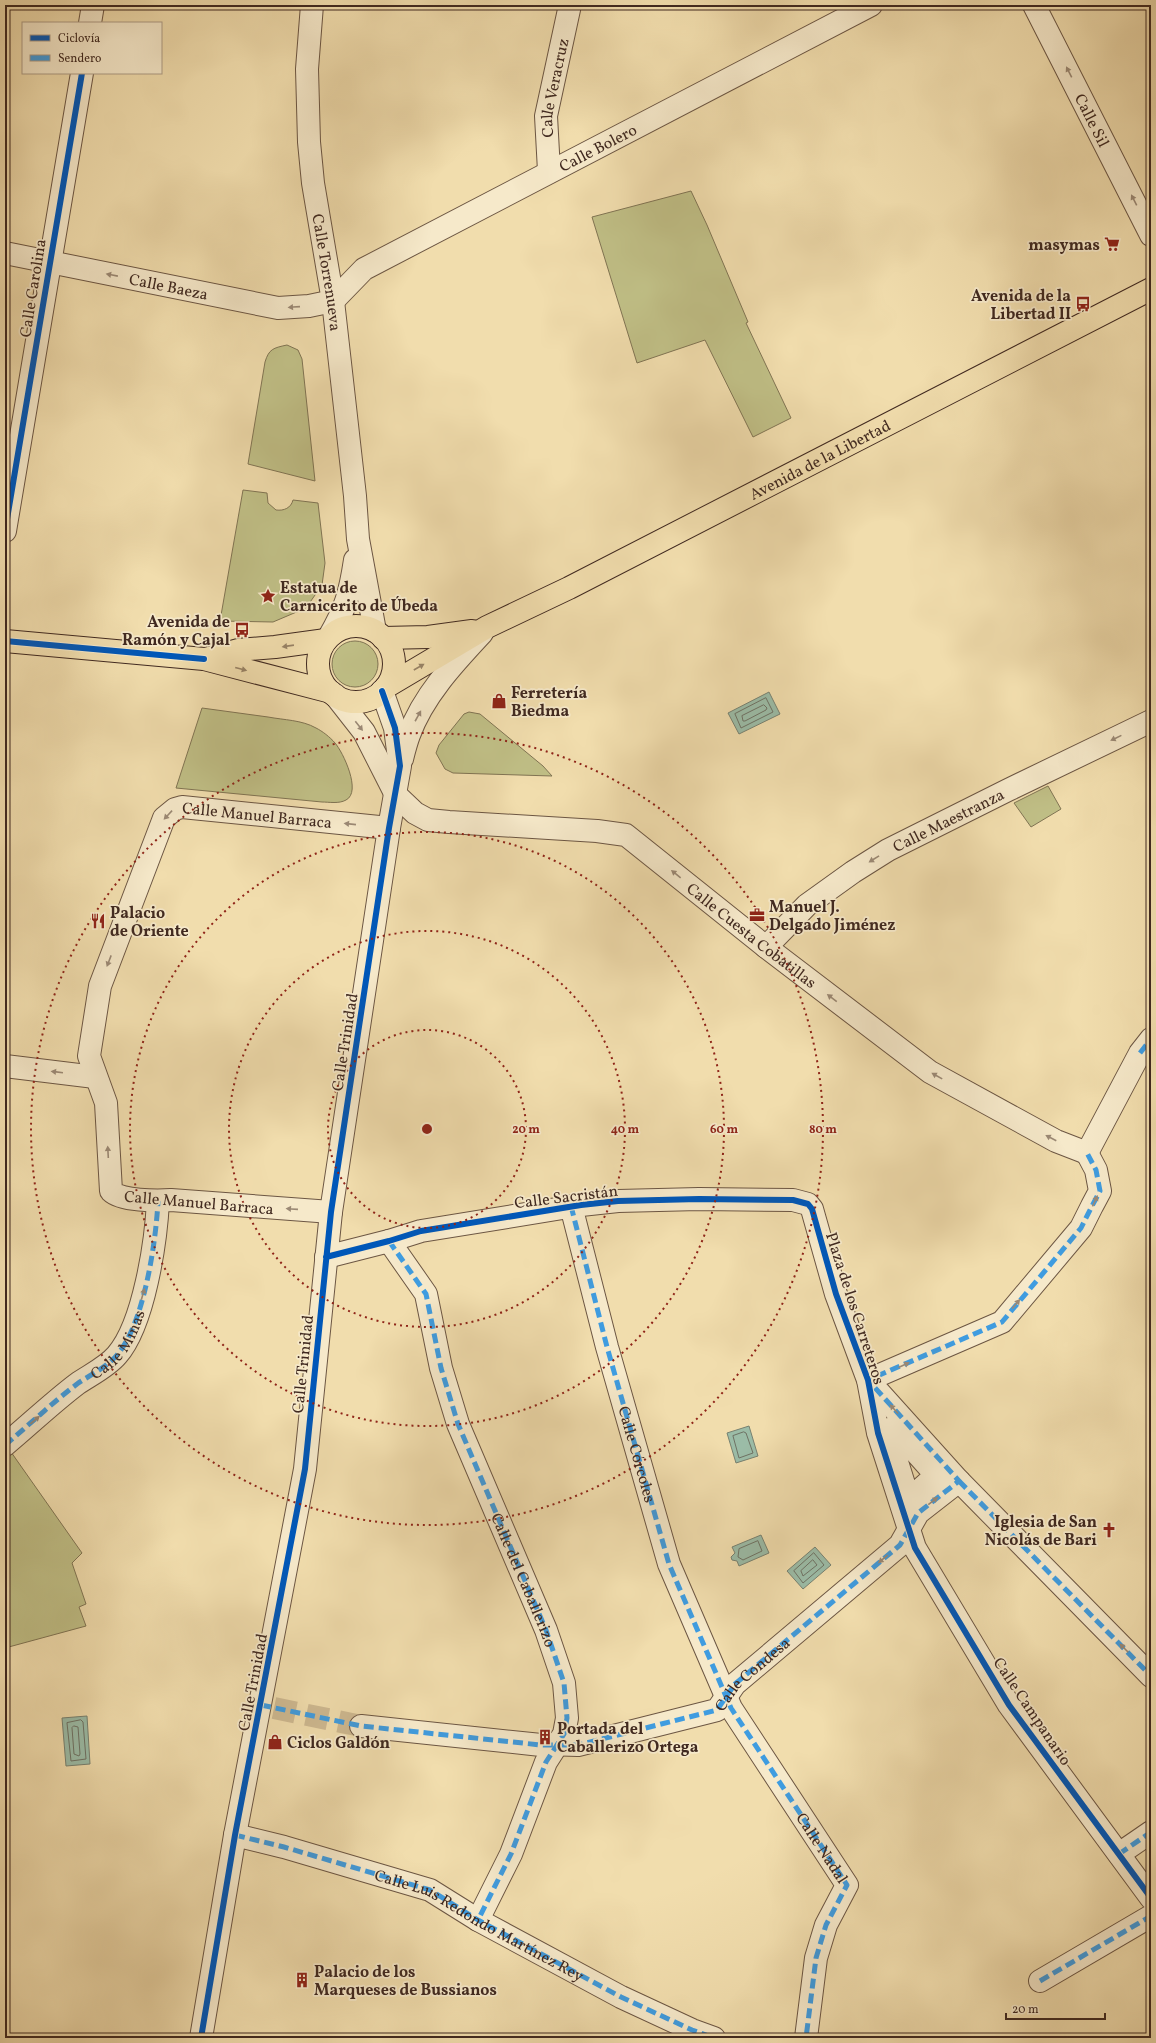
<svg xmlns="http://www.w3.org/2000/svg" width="1156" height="2043" viewBox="0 0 1156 2043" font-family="Vollkorn,serif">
  <rect width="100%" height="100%" fill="#f1ddad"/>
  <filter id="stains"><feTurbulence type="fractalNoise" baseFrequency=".005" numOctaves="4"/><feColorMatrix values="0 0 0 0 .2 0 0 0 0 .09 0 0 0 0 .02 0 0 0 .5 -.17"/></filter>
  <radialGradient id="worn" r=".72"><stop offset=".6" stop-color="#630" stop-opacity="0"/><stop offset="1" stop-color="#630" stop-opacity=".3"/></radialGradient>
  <!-- green -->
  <path fill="#c0bf86" stroke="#807453" d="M691,191L707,225L748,322L746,323L791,418L753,437L705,340L637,363L592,217Z
    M287,345L298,350L302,359L315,481L248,464L265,362C269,349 273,348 287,345Z
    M243,490L267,493L268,503L276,510C284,511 291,508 293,500L318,503L325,563L322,585L306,608L273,622L220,621Z
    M332 664a23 23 0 1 1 46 0a23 23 0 1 1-46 0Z
    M202,708C224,711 246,714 268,717C284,720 302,720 316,728C322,731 330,737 335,743C343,752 362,792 346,800C339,804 329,802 322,802L176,788Z
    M469,712L480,714L543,766L552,776L453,773L445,769L436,753L439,745L464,714Z
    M1048,786L1061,809L1031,827L1014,803Z
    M11,1452L82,1553L72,1563L86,1604L79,1607L86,1626L5,1648V1457Z"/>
  <!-- water -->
  <path fill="#9bbca7" stroke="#778171" d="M769,692L780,714L739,734L728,713Z
    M749,1426L758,1456L736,1463L727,1433Z
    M761,1535L769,1553L739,1566L737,1561L732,1560L731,1557L735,1553L732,1547Z
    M815,1547L831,1565L803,1589L787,1571Z
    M87,1716L90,1764L66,1766L62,1718Z"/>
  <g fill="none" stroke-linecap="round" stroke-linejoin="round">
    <!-- shore -->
    <path stroke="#6e7264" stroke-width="1" d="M766,698L773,712L741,728L735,714Z
      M764,705L767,708L766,710L745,721H743L742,716Z
      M744,1432L746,1433L753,1453L739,1458L733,1436Z
      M758,1541L762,1551L743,1560L738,1557L739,1549Z
      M814,1553L824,1565L803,1583L794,1571Z
      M813,1560L817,1565L803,1576L801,1571Z
      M81,1720L83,1722L86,1759L71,1761L67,1723Z
      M74,1726L78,1727L80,1754L79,1756L74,1754L72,1728Z"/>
    <!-- minor-tunnel -->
    <path stroke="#ceb991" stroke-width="22" stroke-dasharray="22 11" stroke-linecap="butt" d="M274,1708L361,1726"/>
    <!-- minor casing -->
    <g stroke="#6c5643" stroke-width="24">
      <g id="minor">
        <path id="s1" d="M312,5L307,69L309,142L313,183L333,301L355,496L358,539L375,631"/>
        <path id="s2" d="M1034,5L1151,235"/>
        <path d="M90,23L93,5"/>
        <path id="s3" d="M549,171L546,116L570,5"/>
        <path id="s4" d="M5,253L278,308L309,306L333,301L364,269L871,5"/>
        <path d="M5,531L82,73"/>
        <path d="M329,637C346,608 350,593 355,560"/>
        <path id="s5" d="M335,695L364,732L396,795L415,813L428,820L449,822L597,831L626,835L766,947L930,1072L1056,1141L1087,1153"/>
        <path d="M402,759C404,751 406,743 409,735C423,696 454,663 482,633"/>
        <path id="s6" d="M766,947L807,905L853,872L888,850L1008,790L1151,721"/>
        <path d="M5,1066L95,1077"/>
        <path d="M1087,1153L1140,1053L1151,1039"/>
        <path id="s7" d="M571,1206L607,1347L669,1564L731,1708L847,1885L826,1925L816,1958L806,2038"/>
        <path id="s8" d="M331,1212L171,1200C157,1201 121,1201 111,1191L106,1103L89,1056L100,986L164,818L175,809L182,807L389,828"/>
        <path id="s9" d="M389,1241L426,1294L441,1368L458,1424L546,1630L564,1683L567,1718L564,1734L546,1762L511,1854L478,1920"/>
        <path d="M326,1257L389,1241L421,1231L581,1205L618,1201L699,1199L793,1200L808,1204L812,1209L836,1294L868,1380L878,1433L915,1548L1009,1705L1151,1898"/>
        <path d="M894,1428L935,1474L933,1478L912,1497H908L888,1433L889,1429Z"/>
        <path d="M5,1445C29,1425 52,1403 77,1384C90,1375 107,1367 117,1355C144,1324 156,1242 158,1201"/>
        <path d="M959,1481L1151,1676"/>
        <path d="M361,1726L541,1745"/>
        <path id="s10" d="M544,1744L578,1745L717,1710L735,1684L900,1545L918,1513L959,1481L868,1380L1002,1322L1081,1228L1092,1206L1100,1191L1096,1170L1087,1153"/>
        <path id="s11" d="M235,1835L284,1847L430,1890L478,1920L621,1997L692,2030L714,2038"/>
        <path d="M1119,1854L1151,1832"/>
        <path d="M1040,1981L1151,1916"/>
        <path d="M201,2038L235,1835L305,1469L331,1212L389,828L400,766L395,728L382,691"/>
      </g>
    </g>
    <!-- major casing -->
    <g stroke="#402920" stroke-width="24">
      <g id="major">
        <circle cx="356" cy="664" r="38"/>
        <path d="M383,638L428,637L472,631"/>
        <path d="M5,641L204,659L331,692"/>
        <path d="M205,659L238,650L275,647L326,640"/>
        <path id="s12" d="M386,687L487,627L569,588L1151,289"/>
      </g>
    </g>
    <!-- minor -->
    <use href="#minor" stroke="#f6e9ca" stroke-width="22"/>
    <!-- major -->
    <use href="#major" stroke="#f1ddad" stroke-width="22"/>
    <!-- quiet -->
    <g stroke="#3f9ce0" stroke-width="5" stroke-dasharray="10 5" stroke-linecap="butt">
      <path d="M1140,1053L1151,1039"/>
      <path d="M571,1206L607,1347L669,1564L731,1708L847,1885L826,1925L816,1958L806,2038"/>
      <path d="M389,1241L426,1294L441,1368L458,1424L546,1630L564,1683L567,1718L564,1734L546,1762L511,1854L478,1920"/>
      <path id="s13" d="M5,1445C29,1425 52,1403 77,1384C90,1375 107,1367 117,1355C144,1324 156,1242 158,1201"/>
      <path d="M959,1481L1151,1676"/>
      <path d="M261,1705L361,1726L541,1745H578L717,1710L735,1684L900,1545L918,1513L959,1481L868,1380L1002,1322L1081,1228L1092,1206L1100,1191L1096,1170L1087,1153"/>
      <path d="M235,1835L284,1847L430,1890L478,1920L621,1997L692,2030L714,2038"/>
      <path d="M1119,1854L1151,1832"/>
      <path d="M1040,1981L1151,1916"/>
    </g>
    <!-- cycleway casing -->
    <g stroke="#f6e9ca" stroke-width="8">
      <path id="cycleway" d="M5,531L82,73
        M5,641L204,659
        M326,1257L389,1241L421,1231L581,1205L618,1201L699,1199L793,1200L808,1204L812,1209L836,1294L868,1380L878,1433L915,1548L1009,1705L1151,1898
        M201,2038L235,1835L305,1469L331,1212L389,828L400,766L395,728L382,691"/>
    </g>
    <!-- cycleway -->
    <use href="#cycleway" stroke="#0057b8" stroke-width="6"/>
  </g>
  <!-- one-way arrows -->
  <defs><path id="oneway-solid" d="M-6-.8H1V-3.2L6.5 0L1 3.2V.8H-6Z"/></defs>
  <g fill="#9b8975">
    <use href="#oneway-solid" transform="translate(1069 72) rotate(-117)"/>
    <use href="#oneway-solid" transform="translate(1134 200) rotate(-117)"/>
    <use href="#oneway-solid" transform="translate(112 275) rotate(-169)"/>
    <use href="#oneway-solid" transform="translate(294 307) rotate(176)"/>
    <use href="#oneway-solid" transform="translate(418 716) rotate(-61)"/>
    <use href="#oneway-solid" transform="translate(359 726) rotate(52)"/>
    <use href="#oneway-solid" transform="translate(1116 738) rotate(154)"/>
    <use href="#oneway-solid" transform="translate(168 815) rotate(133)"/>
    <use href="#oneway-solid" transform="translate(350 824) rotate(-174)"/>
    <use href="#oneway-solid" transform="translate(874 859) rotate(148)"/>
    <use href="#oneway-solid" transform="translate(676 874) rotate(-141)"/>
    <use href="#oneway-solid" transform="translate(109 961) rotate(111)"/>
    <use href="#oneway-solid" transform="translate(832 998) rotate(-143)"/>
    <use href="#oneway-solid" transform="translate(57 1072) rotate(-173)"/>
    <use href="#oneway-solid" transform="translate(937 1076) rotate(-151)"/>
    <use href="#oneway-solid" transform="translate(1051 1138) rotate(-152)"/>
    <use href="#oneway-solid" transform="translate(108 1152) rotate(-93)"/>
    <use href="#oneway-solid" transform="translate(1095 1201) rotate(-65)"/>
    <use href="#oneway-solid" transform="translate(292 1209) rotate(-176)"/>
    <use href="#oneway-solid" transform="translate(143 1294) rotate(-74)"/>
    <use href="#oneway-solid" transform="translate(1016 1304) rotate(-50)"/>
    <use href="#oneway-solid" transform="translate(904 1365) rotate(-24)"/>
    <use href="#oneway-solid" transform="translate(894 1409) rotate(-132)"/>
    <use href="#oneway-solid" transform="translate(35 1420) rotate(-40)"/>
    <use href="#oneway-solid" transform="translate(933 1501) rotate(-38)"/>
    <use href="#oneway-solid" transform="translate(883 1559) rotate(140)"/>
    <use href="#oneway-solid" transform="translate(1124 1648) rotate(-135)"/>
  </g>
  <g fill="#988366">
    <use href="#oneway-solid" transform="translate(288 646) rotate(172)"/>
    <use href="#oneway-solid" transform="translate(419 667) rotate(-30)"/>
    <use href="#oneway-solid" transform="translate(241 669) rotate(15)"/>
  </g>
  <!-- distance rings -->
  <g fill="none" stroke="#8f2418" stroke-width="2" stroke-dasharray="2 4">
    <circle cx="427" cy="1129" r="99"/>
    <circle cx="427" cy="1129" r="198"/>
    <circle cx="427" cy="1129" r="297"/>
    <circle cx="427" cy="1129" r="396"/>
  </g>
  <!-- icons -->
  <defs>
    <g id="supermarket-bare" transform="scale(1.2)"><path d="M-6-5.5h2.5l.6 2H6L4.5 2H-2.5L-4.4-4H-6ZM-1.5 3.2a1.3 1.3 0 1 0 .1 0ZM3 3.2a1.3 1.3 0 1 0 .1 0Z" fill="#8f2418" stroke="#f6e9ca" stroke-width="2.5" paint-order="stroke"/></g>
    <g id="bus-bare" transform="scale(1.2)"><path d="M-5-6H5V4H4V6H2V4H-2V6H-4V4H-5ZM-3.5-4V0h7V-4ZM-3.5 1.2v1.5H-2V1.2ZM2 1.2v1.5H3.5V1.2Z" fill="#8f2418" stroke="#f6e9ca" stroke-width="2.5" paint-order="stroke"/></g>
    <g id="sight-bare" transform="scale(1.2)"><path d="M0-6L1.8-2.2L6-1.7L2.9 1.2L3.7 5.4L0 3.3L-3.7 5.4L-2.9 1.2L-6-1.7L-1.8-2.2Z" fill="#8f2418" stroke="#f6e9ca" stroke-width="2.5" paint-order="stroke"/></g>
    <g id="shop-bare" transform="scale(1.2)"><path d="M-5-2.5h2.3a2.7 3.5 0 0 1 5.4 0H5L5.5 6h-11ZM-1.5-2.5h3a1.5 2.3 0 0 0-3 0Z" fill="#8f2418" stroke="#f6e9ca" stroke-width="2.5" paint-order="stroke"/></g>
    <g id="office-bare" transform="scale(1.2)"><path d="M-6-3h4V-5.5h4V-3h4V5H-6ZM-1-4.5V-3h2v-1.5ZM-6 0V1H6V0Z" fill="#8f2418" stroke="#f6e9ca" stroke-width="2.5" paint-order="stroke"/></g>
    <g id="restaurant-bare" transform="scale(1.2)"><path d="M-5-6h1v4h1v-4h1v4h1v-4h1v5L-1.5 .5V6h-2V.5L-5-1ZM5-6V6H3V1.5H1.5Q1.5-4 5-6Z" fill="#8f2418" stroke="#f6e9ca" stroke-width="2.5" paint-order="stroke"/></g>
    <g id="church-bare" transform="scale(1.2)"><path d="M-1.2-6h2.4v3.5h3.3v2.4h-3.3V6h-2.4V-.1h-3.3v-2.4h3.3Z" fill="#8f2418" stroke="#f6e9ca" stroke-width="2.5" paint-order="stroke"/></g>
    <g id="building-bare" transform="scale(1.2)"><path d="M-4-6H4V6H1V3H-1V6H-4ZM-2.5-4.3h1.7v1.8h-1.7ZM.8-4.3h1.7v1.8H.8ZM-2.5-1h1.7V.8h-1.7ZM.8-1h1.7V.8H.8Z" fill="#8f2418" stroke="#f6e9ca" stroke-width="2.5" paint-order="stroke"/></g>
  </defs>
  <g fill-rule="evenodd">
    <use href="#supermarket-bare" x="1112" y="244"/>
    <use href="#bus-bare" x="1083" y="304"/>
    <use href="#sight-bare" x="268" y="596"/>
    <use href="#bus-bare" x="242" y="630"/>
    <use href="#shop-bare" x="499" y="701"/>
    <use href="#office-bare" x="757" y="915"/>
    <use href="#restaurant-bare" x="98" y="921"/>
    <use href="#church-bare" x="1109" y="1530"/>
    <use href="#building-bare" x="545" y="1737"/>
    <use href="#shop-bare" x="275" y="1742"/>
    <use href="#building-bare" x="302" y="1980"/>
  </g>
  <g text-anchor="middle" stroke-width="3.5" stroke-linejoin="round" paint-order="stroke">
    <!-- street labels -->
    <g font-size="16" fill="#402920" stroke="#f6e9ca">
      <text dy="6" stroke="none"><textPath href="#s3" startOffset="84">Calle Veracruz</textPath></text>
      <text dy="6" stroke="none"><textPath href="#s2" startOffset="129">Calle Sil</textPath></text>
      <text dy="6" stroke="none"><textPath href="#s4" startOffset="642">Calle Bolero</textPath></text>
      <text dy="6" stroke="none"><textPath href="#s1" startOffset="269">Calle Torrenueva</textPath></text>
      <text dy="6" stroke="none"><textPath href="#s4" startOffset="167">Calle Baeza</textPath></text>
      <text transform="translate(32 288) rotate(-81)" y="6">Calle Carolina</text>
      <text dy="6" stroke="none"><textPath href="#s12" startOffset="490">Avenida de la Libertad</textPath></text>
      <text dy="6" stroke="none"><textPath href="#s8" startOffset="708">Calle Manuel Barraca</textPath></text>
      <text dy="6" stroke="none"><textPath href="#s6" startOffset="224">Calle Maestranza</textPath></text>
      <text dy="6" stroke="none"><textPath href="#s5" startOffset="518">Calle Cuesta Cobatillas</textPath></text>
      <text transform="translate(344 1042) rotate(-81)" y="6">Calle Trinidad</text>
      <text transform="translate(566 1196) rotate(-7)" y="6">Calle Sacristán</text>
      <text transform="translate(199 1202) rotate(5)" y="6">Calle Manuel Barraca</text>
      <text transform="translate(856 1308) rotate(72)" y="6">Plaza de los Carreteros</text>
      <text dy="6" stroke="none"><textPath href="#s13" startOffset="153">Calle Minas</textPath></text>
      <text transform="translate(302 1364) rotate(-84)" y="6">Calle Trinidad</text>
      <text dy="6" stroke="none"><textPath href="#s7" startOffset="257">Calle Córcoles</textPath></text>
      <text dy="6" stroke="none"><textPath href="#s9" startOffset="368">Calle del Caballerizo</textPath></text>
      <text dy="6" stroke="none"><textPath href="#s10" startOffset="228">Calle Condesa</textPath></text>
      <text transform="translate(252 1682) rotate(-79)" y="6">Calle Trinidad</text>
      <text transform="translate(1033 1711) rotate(56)" y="6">Calle Campanario</text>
      <text dy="6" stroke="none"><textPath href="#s7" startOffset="695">Calle Nadal</textPath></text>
      <text dy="6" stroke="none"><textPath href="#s11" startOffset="262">Calle Luis Redondo Martínez Rey</textPath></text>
    </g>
    <!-- poi labels -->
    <g font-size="16" font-weight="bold" fill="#402920" stroke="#f6e9ca" text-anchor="start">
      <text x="1100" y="250" text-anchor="end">masymas</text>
      <text x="1071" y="301" text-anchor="end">Avenida de la<tspan x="1071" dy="18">Libertad II</tspan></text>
      <text x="280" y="593">Estatua de<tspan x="280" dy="18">Carnicerito de Úbeda</tspan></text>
      <text x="230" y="627" text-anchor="end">Avenida de<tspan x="230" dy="18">Ramón y Cajal</tspan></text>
      <text x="511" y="698">Ferretería<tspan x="511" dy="18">Biedma</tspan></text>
      <text x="769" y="912">Manuel J.<tspan x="769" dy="18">Delgado Jiménez</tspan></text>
      <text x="110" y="918">Palacio<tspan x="110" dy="18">de Oriente</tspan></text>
      <text x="1097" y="1527" text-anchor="end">Iglesia de San<tspan x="1097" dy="18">Nicolás de Bari</tspan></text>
      <text x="557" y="1734">Portada del<tspan x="557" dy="18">Caballerizo Ortega</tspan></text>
      <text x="287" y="1748">Ciclos Galdón</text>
      <text x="314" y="1977">Palacio de los<tspan x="314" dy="18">Marqueses de Bussianos</tspan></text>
    </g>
  </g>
  <circle cx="427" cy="1129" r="6" fill="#8f2418" stroke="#f6e9ca" stroke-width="2"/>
  <g font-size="12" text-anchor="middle" font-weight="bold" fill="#8f2418" stroke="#f6e9ca" stroke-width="3.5" stroke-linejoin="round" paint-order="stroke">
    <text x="526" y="1133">20 m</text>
    <text x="625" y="1133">40 m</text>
    <text x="724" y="1133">60 m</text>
    <text x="823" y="1133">80 m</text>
  </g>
  <!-- margin -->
  <rect width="1156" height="2043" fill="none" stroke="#f1ddad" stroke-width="20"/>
  <rect x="6" y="6" width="1144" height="2031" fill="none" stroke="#402920" stroke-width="2"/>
  <rect x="10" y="10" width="1136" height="2023" fill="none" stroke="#402920"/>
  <!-- legend -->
  <rect x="22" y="22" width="140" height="52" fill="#f6e9ca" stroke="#ad9c86"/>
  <rect x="30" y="35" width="20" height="6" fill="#0057b8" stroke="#ad9c86"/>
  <text x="58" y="42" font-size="12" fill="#402920">Ciclovía</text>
  <rect x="30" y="55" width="20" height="6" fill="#3f9ce0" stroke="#ad9c86"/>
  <text x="58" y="62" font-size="12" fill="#402920">Sendero</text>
  <!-- scale -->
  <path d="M1006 2013v6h99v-6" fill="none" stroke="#402920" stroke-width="2"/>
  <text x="1012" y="2013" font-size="12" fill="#402920" stroke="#f6e9ca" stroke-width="3" paint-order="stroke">20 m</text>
  <rect width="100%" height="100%" filter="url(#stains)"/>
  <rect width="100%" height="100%" fill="url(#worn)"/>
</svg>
